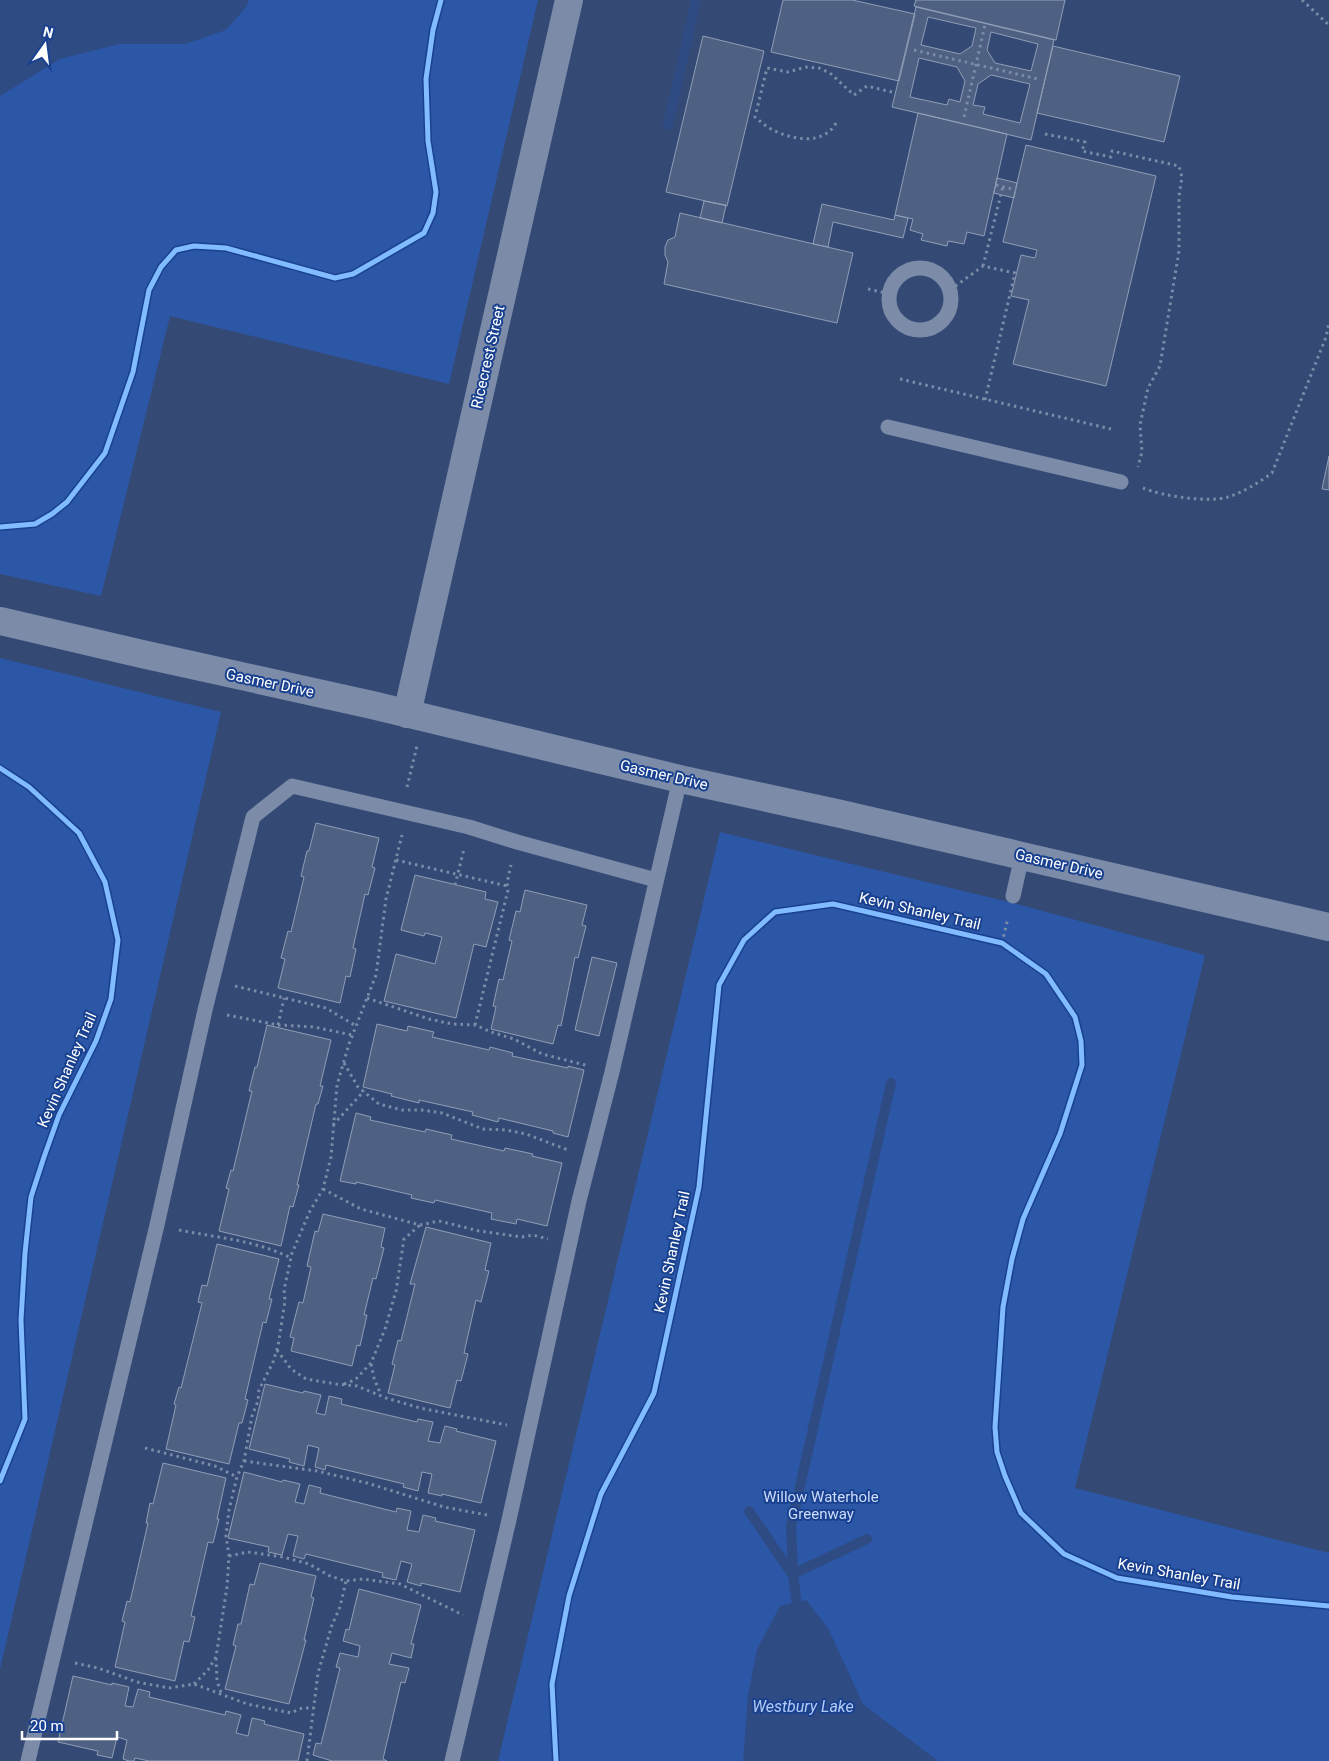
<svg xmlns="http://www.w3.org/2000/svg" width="1329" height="1761" viewBox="0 0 1329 1761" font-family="Roboto,sans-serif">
  <rect width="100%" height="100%" fill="#344a75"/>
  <!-- green -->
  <path fill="#2c57a6" d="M0,0H538L449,384L170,316L101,596L0,574Z
    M0,658L221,712L0,1669Z
    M720,832L1013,903L1205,955L1075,1488L1329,1553V1761H498Z"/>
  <!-- water -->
  <path fill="#2e4b84" d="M0,0H249L247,6L226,30L185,44H120L60,59L0,96Z
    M806,1600L828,1628L863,1704L938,1761H743L748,1695L757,1649L780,1606Z"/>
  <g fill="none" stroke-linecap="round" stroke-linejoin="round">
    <!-- stream -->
    <path stroke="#2e4b84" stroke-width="10" d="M668,125L696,0
      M749,1511L792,1574
      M793,1574L791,1526L891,1083
      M798,1615L793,1574L867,1539"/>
  </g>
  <!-- building -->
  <path fill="#4e6183" stroke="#909eb6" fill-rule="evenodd" d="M783,0H852L915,14L899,81L771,52Z
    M916,0H1065L1056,40L914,6Z
    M916,7L1054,40L1031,140L892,107ZM928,17L976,28L972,46L960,54L921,45ZM991,32L1038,44L1031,71L995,63L987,50ZM919,58L957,67L965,81L960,102L949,99L947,105L910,97ZM991,75L1030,84L1020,123L983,114L985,107L973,105L978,84Z
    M703,36L764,51L727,206L666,192Z
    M1053,46L1180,76L1164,142L1037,113Z
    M918,113L1007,134L984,236L967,232L964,244L948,241L947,246L921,240L923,234L910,230L913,219L895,215Z
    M1026,145L1156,176L1106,386L1013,364L1029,300L1011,296L1021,255L1035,258L1037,250L1003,242Z
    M997,178L1017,183L1014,198L994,193Z
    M704,201L726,205L722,223L700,218Z
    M822,204L894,220L895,215L908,218L903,238L833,222L828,247L813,244Z
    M680,213L853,253L837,323L664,284L668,262L665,255V247L668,240L675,237Z
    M1329,456V490L1322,489Z
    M316,823L379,838L372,867L375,868L368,895L365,894L353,948L356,949L350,977L346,976L340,1003L278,988L285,959L281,958L288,931L291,932L304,877L301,876L307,851H309Z
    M415,875L486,892L485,899L498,902L486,947L474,944L456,1018L384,1001L396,954L435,964L442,937L425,933L424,936L401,930Z
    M525,890L587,905L582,925L586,926L578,958L575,957L561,1026L558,1025L553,1044L491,1029L496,1007L493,1006L499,979L503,980L512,941L509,940L516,911L520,912Z
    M592,957L617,963L599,1036L575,1030Z
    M377,1024L407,1031L408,1026L434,1032L432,1037L489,1050L490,1047L513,1053L512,1056L568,1068V1066L584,1070L568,1137L553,1133V1131L499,1118L498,1122L472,1115L473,1112L419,1100V1103L391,1096L392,1094L363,1087Z
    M267,1025L331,1040L320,1086H323L318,1104H316L297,1185H299L293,1207L290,1206L281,1246L219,1231L229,1189L226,1188L231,1170L233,1171L252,1091H249L255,1067H257Z
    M356,1113L371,1117L370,1120L425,1132L426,1129L452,1135L451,1139L504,1151L505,1148L533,1154L532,1156L562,1163L547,1226L517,1219L516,1224L491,1219L492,1213L435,1200L434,1203L411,1198L412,1195L356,1182V1184L340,1181Z
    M323,1214L385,1228L381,1247L384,1248L376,1279L373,1278L364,1315H367L360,1346L357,1345L352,1366L291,1351L294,1338L290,1337L299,1302L303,1303L311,1267L307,1266L315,1231L318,1232Z
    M426,1227L491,1243L485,1270L489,1271L481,1302L476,1300L464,1353L468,1354L461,1381L457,1380L450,1408L388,1393L395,1365L392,1364L398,1340L401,1341L415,1284H410Z
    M217,1244L279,1259L269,1299H272L266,1323L263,1322L245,1399L248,1400L242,1423H239L229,1464L166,1449L176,1405L174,1404L179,1387L181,1388L202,1303L198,1302L202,1285L207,1286Z
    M265,1384L303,1393L304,1391L321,1395L316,1413L325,1415L329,1396L342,1399L341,1404L417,1422L418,1419L433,1422L428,1441L440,1443L445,1426L457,1429L456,1431L496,1441L481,1503L442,1494V1496L428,1493L432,1474L422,1472L418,1491L403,1487L404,1484L326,1465L325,1470L315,1467L319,1448L308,1445L304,1466L289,1462L290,1459L249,1449Z
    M163,1463L226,1478L217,1519H219L213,1543L208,1542L191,1616L195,1617L189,1642L184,1641L175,1681L115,1667L125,1622L122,1621L127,1601L130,1602L148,1523H146L150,1503L153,1504Z
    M244,1472L282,1482L283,1480L300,1484L295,1502L304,1504L309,1485L321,1488L320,1493L396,1512L397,1508L411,1511L407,1530L419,1532L423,1515L436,1518L435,1521L475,1530L460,1592L421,1583V1586L407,1582L412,1564L401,1561L396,1580L382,1577L383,1573L306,1554L304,1559L293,1556L298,1536L288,1534L282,1555L268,1552L269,1547L228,1538Z
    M260,1563L316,1576L311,1597L314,1598L304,1640H306L289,1704L225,1689L236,1646L233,1645L238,1624H241L250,1584L254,1585Z
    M359,1589L421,1605L411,1644H414L411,1658L392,1653L389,1664L409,1668L405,1683L401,1682L383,1759L387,1761H332L313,1755L316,1743L321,1744L340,1668L336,1667L340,1653L358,1657L360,1646L343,1641L346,1629L349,1630Z
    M73,1676L112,1685V1683L129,1687L125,1706L133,1707L138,1689L150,1692L149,1697L225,1715L226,1711L241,1715L236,1733L248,1736L252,1718L265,1721L264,1724L304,1734L298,1761H149L135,1758L134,1761H129L123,1759L127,1740L117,1737L112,1758L97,1755L98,1751L58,1742Z"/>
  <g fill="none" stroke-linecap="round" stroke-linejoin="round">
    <!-- path -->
    <path stroke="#7b8ba8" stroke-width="3" stroke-dasharray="2.5 4" stroke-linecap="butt" d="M1302,0L1329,25
      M914,50L1038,79
      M964,117L985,25
      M836,123C823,146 792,140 771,129C765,126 760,121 755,117L767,68L788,72L806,67L819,68L830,73L854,95L867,86L896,93
      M1045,134L1085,142L1082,151L1111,157L1112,151L1179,166L1182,177L1179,196V251L1160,366L1148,388L1140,425L1142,452L1138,467
      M996,185L1016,190
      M983,266L1003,186
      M868,289L890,294
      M950,290L983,266L1015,273L985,400
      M900,379L1111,429
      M1143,488C1162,496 1208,503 1228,497C1244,492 1258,483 1272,473L1326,337L1329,323
      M407,787L417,746
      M396,860L507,886
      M455,885L464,849
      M1002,943L1008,918
      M235,986L326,1008L356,1026
      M367,998L429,1019L452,1024L475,1025L491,1032L514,1039L542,1054L589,1066
      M227,1015L278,1025L284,998
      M278,1025L314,1027L352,1035
      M475,1025L508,890L507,883L511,865
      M344,1063L358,1087L379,1104L402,1110H422L442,1113L483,1129L506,1130L526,1134L568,1150
      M333,1125L364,1091
      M323,1189L361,1209L420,1225L439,1221L479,1231L522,1237L533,1235L548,1239
      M179,1230C218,1238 255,1240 291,1258
      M277,1350L291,1369L306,1379L336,1384L357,1386L386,1398L420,1408L507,1425
      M371,1364L374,1378L381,1395
      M344,1384L355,1380L371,1363L385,1329L396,1291L404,1239L420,1225
      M145,1448L215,1466L237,1477
      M244,1461L317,1471L367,1483L444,1507L487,1515
      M229,1556L248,1552L283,1557L309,1564L330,1576L346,1581L363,1579L400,1584L463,1615
      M216,1658L217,1681L222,1695
      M75,1663L98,1668L137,1682L169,1688L194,1684L247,1704L291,1713L302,1708H314
      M194,1684L208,1670L216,1657L227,1587L229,1556L226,1536L229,1510L237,1477L244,1461L252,1416L258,1401L259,1390L273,1362L278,1346L285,1301L284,1290L292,1253L310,1211L323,1189L331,1157L337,1085L349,1044L376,975L386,899L402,835
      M307,1761L318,1673L332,1625L340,1607L346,1581"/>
    <!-- service -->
    <path stroke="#7b8ba8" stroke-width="15" d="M889 299a31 31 0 1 1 62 0a31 31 0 1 1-62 0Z
      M888,427L1121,482
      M1013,896L1022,856
      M28,1761L157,1225L205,1010L253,817L292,786L469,827L517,842L656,880
      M452,1761L509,1520L579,1201L612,1072L680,779"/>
    <!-- minor -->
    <path stroke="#7b8ba8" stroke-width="28" d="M407,714L569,0"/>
    <!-- tertiary -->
    <path stroke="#7b8ba8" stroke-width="28" d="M0,621L142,654L372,705L680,779L841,814L1329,927"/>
    <!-- cycleway casing -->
    <g stroke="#194190" stroke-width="8">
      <path id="cycleway" d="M0,527L35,524L52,514L67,502L105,453L133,372L149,290L161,267L176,250L194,246L226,248L335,278L353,274L424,233L433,213L436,192L428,141L426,79L433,30L441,0
        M0,768L29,787L79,833L105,882L118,940L111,999L96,1041L59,1115L44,1157L31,1197L25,1253L21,1320L25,1419L0,1481
        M556,1761L552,1684L569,1596L601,1494L654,1393L699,1187L719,985L744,940L775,912L833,904L1002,943L1046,974L1075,1017L1081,1041L1082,1065L1060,1134L1023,1219L1012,1259L1003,1307L995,1427L997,1452L1005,1476L1021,1513L1064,1554L1117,1578L1232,1597L1329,1606"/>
    </g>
    <!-- cycleway -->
    <use href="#cycleway" stroke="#80bcff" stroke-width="5"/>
  </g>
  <g text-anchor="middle" stroke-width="4" stroke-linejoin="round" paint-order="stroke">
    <!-- street labels -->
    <g font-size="15" fill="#fff" stroke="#194190">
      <text transform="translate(488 357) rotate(-77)" y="5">Ricecrest Street</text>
      <text transform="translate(270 683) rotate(12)" y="5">Gasmer Drive</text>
      <text transform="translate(664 775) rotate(13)" y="5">Gasmer Drive</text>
      <text transform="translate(1059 864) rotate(13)" y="5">Gasmer Drive</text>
      <text transform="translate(920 911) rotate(13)" y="5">Kevin Shanley Trail</text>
      <text transform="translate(67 1070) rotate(-66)" y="5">Kevin Shanley Trail</text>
      <text transform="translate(672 1252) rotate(-78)" y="5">Kevin Shanley Trail</text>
      <text transform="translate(1179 1574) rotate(10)" y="5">Kevin Shanley Trail</text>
    </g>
    <!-- park labels -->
    <g font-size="15" fill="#cdddfb" stroke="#194190">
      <text x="821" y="1502">Willow Waterhole<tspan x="821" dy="17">Greenway</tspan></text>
    </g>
    <!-- water labels -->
    <g font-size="16" font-style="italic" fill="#b3cbf6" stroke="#194190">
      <text x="803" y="1712">Westbury Lake</text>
    </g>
  </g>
  <!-- north arrow -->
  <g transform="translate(45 45) rotate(14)" stroke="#194190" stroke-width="4" paint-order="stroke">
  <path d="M0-4L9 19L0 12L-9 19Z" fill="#ffffff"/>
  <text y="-8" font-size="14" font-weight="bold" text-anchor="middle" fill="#ffffff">N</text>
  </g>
  <!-- scale -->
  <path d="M22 1731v8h95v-8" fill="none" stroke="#ffffff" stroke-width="2.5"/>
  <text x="30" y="1731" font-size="15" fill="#ffffff" stroke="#194190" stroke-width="4" paint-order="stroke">20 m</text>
</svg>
